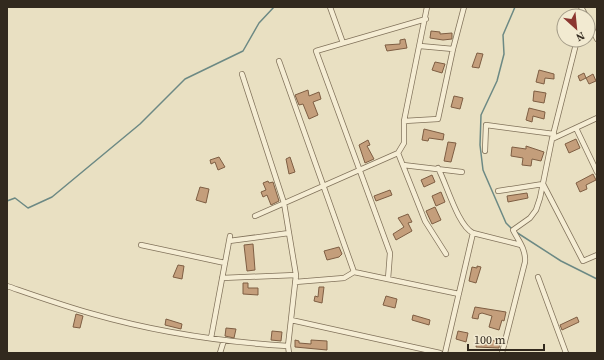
<svg xmlns="http://www.w3.org/2000/svg" width="604" height="360" viewBox="0 0 604 360" font-family="'Source Serif 4',serif">
  <rect width="100%" height="100%" fill="#e9e0c2"/>
  <g fill="none" stroke-linecap="round" stroke-linejoin="round">
    <!-- stream -->
    <path stroke="#6c8984" stroke-width="1.5" d="M7,201L15,198L28,208L52,197L140,124L185,79L243,51L259,23L274,7
      M513,230L506,223L483,170L480,145L481,115L497,81L504,54L503,35L515,7
      M516,232L561,261L597,279"/>
  </g>
  <!-- building -->
  <path fill="#c49e7b" stroke="#7e5e43" d="M431,31L440,32V34L452,33V39L443,40L430,38Z
    M405,39L407,48L387,51L385,45L400,44V40Z
    M477,53L483,54L479,68L472,67Z
    M435,62L445,64L442,73L432,70Z
    M539,70L554,74V79L545,78L544,84L536,82Z
    M584,73L586,78L593,74L596,81L589,84L586,78L580,81L578,76Z
    M308,90L309,96L319,92L321,99L313,102L318,115L309,119L303,104L299,105L295,95Z
    M534,91L546,93L544,103L533,101Z
    M454,96L463,98L460,109L451,107Z
    M529,108L545,112L544,119L533,116L532,122L526,120Z
    M424,129L444,134L443,140L429,138L428,141L422,140Z
    M576,139L580,148L569,153L565,144Z
    M368,140L370,145L367,146L374,159L365,163L359,145Z
    M448,142L456,143L451,162L444,161Z
    M526,146L544,152L541,161L532,159L531,166L522,165L523,158L511,156L512,147L526,149Z
    M219,157L225,167L218,170L215,162L211,164L210,160Z
    M290,157L295,172L289,174L286,159Z
    M593,174L596,180L586,185L587,189L580,192L576,183Z
    M432,175L435,182L424,187L421,180Z
    M268,181L269,183L273,182L279,201L271,205L267,195L263,197L261,192L266,190L263,183Z
    M200,187L209,189L206,203L196,200Z
    M390,190L392,195L376,201L374,196Z
    M441,192L445,202L436,206L432,196Z
    M527,193L528,198L508,202L507,196Z
    M435,207L441,220L432,224L426,211Z
    M408,214L412,222L408,223L412,231L396,240L393,234L404,227L398,218Z
    M253,244L255,270L247,271L244,245Z
    M339,247L342,254L339,257L327,260L324,251Z
    M178,265L184,266L182,279L173,277Z
    M477,266L481,267L476,283L469,281L472,267L477,268Z
    M243,283H248V288H258V295L243,294Z
    M319,287H324L322,303L314,301L315,296L318,297Z
    M386,296L397,299L395,308L383,305Z
    M475,307L506,312L504,321L502,320L499,330L489,327L492,316L482,313L479,314L478,319L472,318Z
    M76,314L83,316L80,328L73,327Z
    M413,315L430,320L429,325L412,320Z
    M577,317L579,322L562,330L560,325Z
    M166,319L182,324L181,329L165,325Z
    M226,328L236,329L234,338L225,336Z
    M272,331L282,332L281,341L271,340Z
    M458,331L468,333L466,342L456,339Z
    M295,340L299,341V343L311,344V340L327,341V350L295,347Z
    M490,340L500,341L499,348L476,347L477,341L489,343Z"/>
  <g fill="none" stroke-linecap="round" stroke-linejoin="round">
    <!-- minor casing -->
    <g stroke="#81725b" stroke-width="6">
      <path id="minor" d="M330,7L343,43
        M581,7L586,16
        M588,20L597,39
        M420,46L453,49
        M279,61L354,272
        M242,74L284,203L296,275L288,346L289,353
        M404,121L438,119L453,49L464,7
        M576,128L597,172
        M552,139L597,118
        M485,151L486,125L554,134
        M398,153L425,221L446,254
        M403,165L462,172
        M438,168C447,185 458,226 473,233L521,245
        M498,191L543,184L583,261L597,255
        M255,216L398,153L404,143V121L427,7
        M229,241L289,233
        M141,245L225,263
        M538,277L566,353
        M222,278L296,275
        M388,279L390,253L316,51L426,19
        M295,282L344,278L354,272L459,294
        M7,286C36,296 64,306 93,314C156,332 223,342 288,346
        M291,320L440,353
        M211,338L230,236
        M220,353L224,340
        M445,353L473,233
        M502,353L525,262C526,249 518,240 513,230L530,218L536,210L540,198L552,139L577,40"/>
    </g>
    <!-- minor -->
    <use href="#minor" stroke="#f5edd4" stroke-width="4.5"/>
  </g>
  <!-- border -->
  <rect width="604" height="360" fill="none" stroke="#32291e" stroke-width="16"/>
  <!-- north arrow -->
  <g transform="translate(576 28) rotate(153)"><circle r="19" fill="#f2ead1" stroke="#a59d89"/>
  <path d="M0-3L7 15L0 10L-7 15Z" fill="#8b3630"/>
  <text y="-6" font-size="11" font-weight="bold" text-anchor="middle" fill="#32291e">N</text>
  </g>
  <!-- scale -->
  <path d="M468 344v6h76v-6" fill="none" stroke="#32291e" stroke-width="2"/>
  <text x="474" y="344" font-size="12" fill="#32291e" stroke="#f2ead1" stroke-width="3" paint-order="stroke">100 m</text>
</svg>
